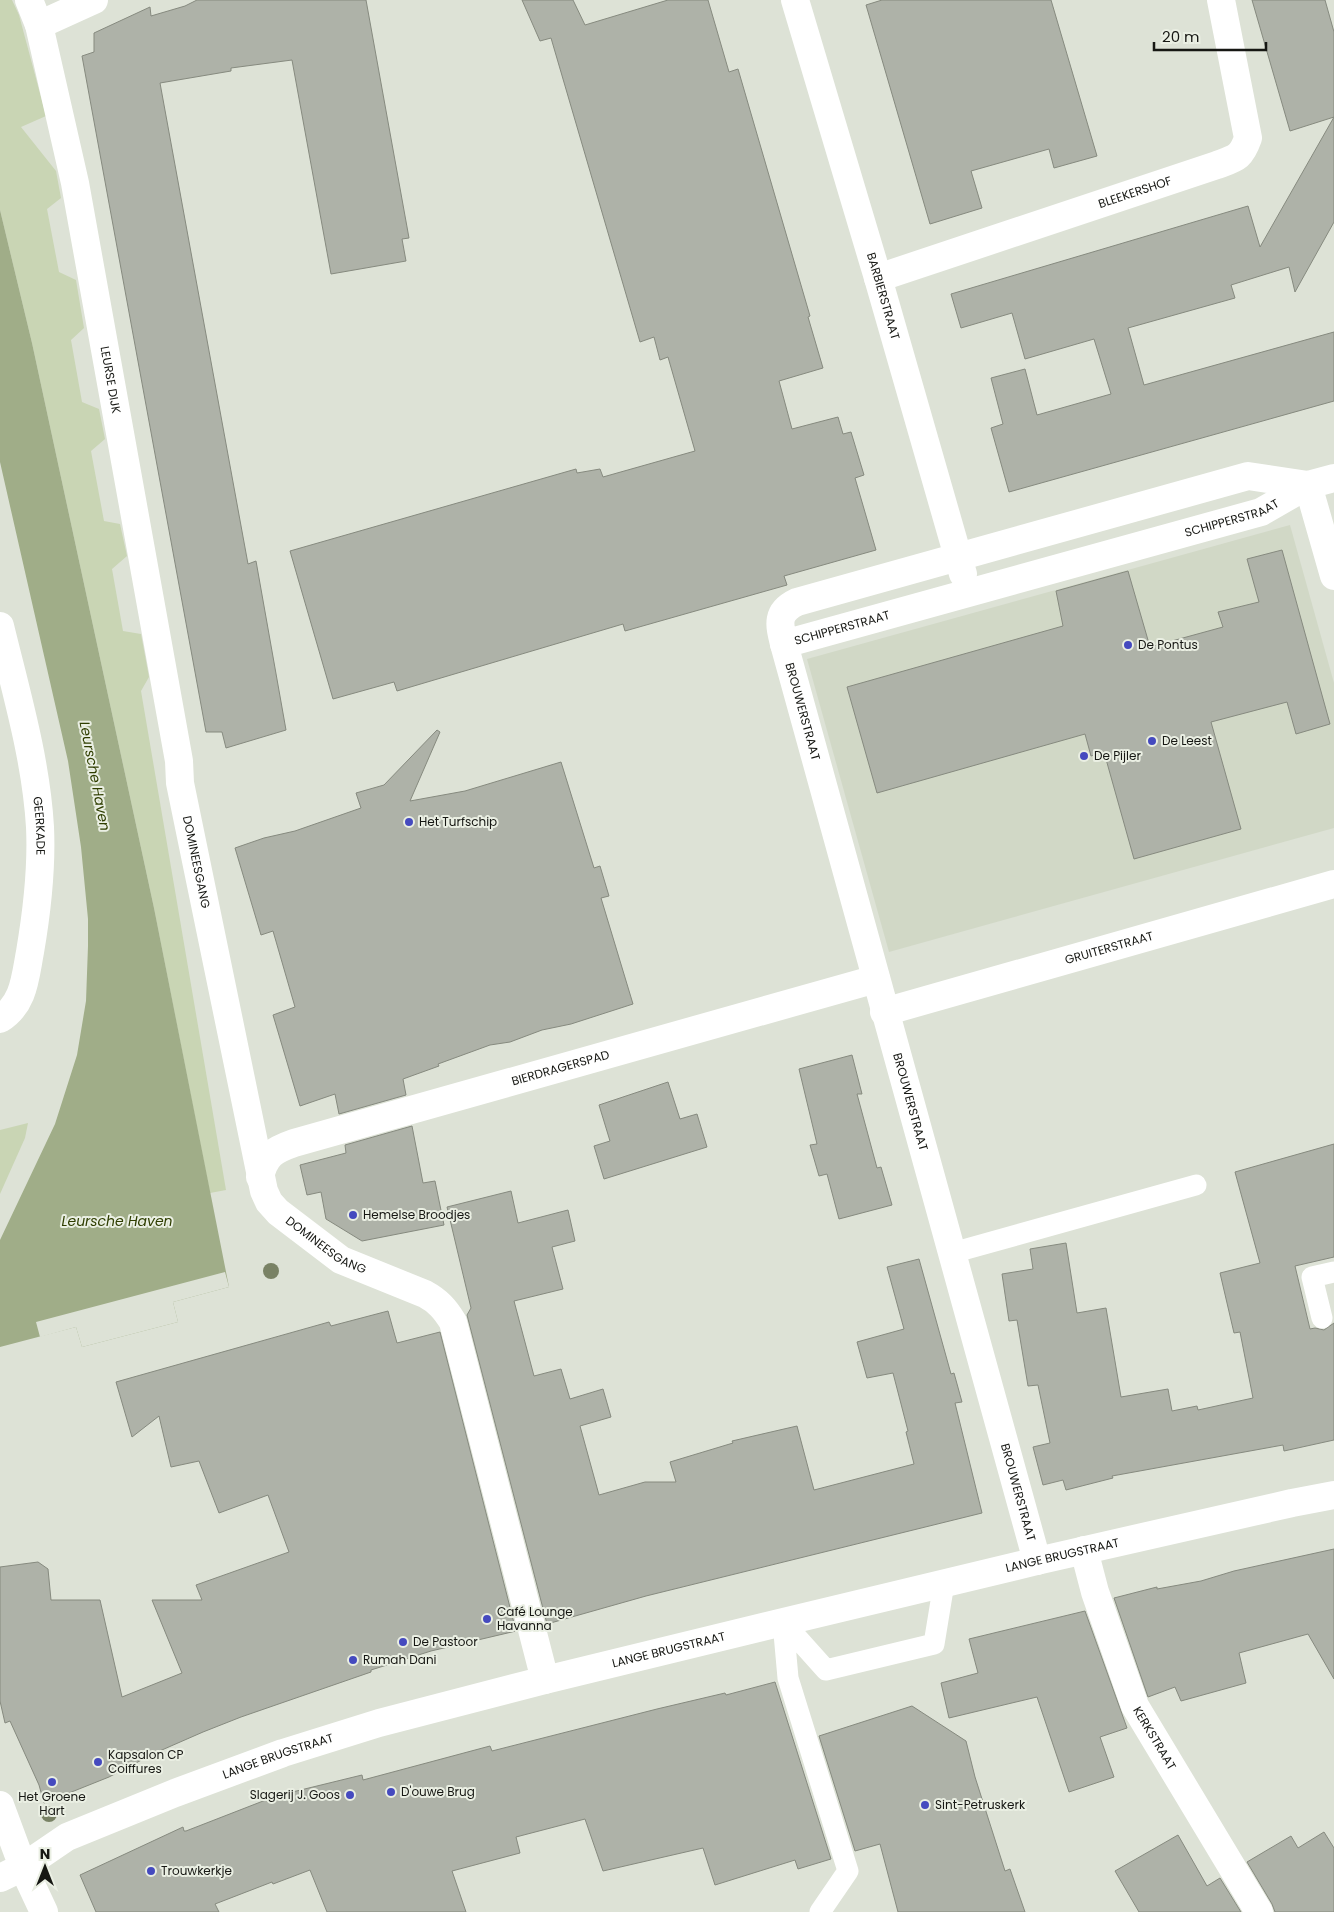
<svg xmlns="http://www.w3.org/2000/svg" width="1334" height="1912" viewBox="0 0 1334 1912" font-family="Poppins,sans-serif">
  <rect width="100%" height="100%" fill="#dde2d6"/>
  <!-- built -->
  <path fill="#d1d8c6" d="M1290,525L1334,683V828L889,952L807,659Z"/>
  <!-- green -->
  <path fill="#c9d5b4" d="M0,0H12L19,15L46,116L21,127L56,171L61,198L47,209L59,272L76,280L84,328L71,340L82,402L99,409L105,439L91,451L104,521L120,524L127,556L112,569L123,631L141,634L149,677L141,691L226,1190L210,1193L154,908L32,343L0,210Z
    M28,1123L25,1138L0,1194V1130Z"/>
  <!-- water -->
  <path fill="#a0ad88" d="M0,210L32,343L154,908L229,1287L173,1302L178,1322L82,1347L76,1327L0,1347V1240L55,1124L77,1055L86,1001L88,946V919L81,847L68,761L0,462Z"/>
  <!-- pier -->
  <path fill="#dde2d6" d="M225,1272L229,1287L173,1302L178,1322L82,1347L76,1327L40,1337L36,1322Z"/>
  <!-- building -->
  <path fill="#aeb2a8" stroke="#868a7f" d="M197,0H366L409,238L402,239L406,261L331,274L292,60L231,68V71L160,83L248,564L256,561L286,730L226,748L222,732H206L82,56L94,52V33L150,7L151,16L185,6Z
    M522,0H573L585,25L668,0H708L729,72L738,69L810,316L808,317L823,368L779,381L792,429L838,417L843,434L851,432L864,475L855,478L876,550L784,576L787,585L625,631L623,624L397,691L394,682L333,699L290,551L576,469L577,473L600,469L603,477L695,451L668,357L660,360L654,337L640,342L551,38L540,41Z
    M882,0H1051L1097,156L1054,168L1049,149L971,171L982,208L930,224L866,5Z
    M1252,0H1325L1334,32V222L1295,292L1289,267L1231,285L1235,298L1128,328L1144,385L1334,332V401L1009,492L991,428L1003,424L991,378L1025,369L1037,415L1111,394L1094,339L1025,359L1012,313L961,328L951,294L1248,206L1260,247L1334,117L1290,131Z
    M1282,550L1330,724L1296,734L1287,702L1211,722L1241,829L1134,859L1104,752L1091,756L1085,734L877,793L847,687L1063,626L1056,591L1128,571L1150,647L1223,627L1218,612L1259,602L1247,559Z
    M437,730L440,732L410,801L465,791L561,762L594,868L600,866L609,896L601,898L633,1004L571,1024L542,1030L510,1042L490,1045L438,1064L439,1066L403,1079L406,1095L339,1114L335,1094L300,1106L273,1015L295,1007L273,931L261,935L235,848L264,838L295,831L361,808L356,793L384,785Z
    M852,1055L862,1094H857L877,1168L881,1167L892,1205L839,1219L827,1174L819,1176L810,1145L817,1144L799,1069Z
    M668,1082L680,1119L697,1114L707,1147L604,1179L594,1146L610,1141L599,1105Z
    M412,1126L423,1183L435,1181L444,1225L362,1241L326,1219L321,1192L307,1195L300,1165L346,1153L345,1145Z
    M1334,1144V1257L1295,1266L1310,1329L1315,1328L1324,1330L1334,1323V1440L1284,1451L1283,1445L1112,1476L1113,1478L1066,1490L1063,1480L1043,1485L1033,1447L1050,1443L1038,1385L1028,1386L1017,1320L1009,1321L1002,1274L1033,1269L1030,1249L1066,1243L1077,1313L1106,1308L1121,1397L1168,1389L1172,1411L1197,1406L1198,1410L1253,1398L1240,1332L1234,1333L1220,1273L1260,1263L1235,1172Z
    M511,1191L518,1223L568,1210L575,1241L552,1247L563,1289L514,1301L534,1376L561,1369L570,1399L603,1389L611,1417L580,1426L599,1495L645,1482H676L670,1462L733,1443L732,1441L797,1426L814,1490L914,1464L906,1432L908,1431L893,1373L867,1378L857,1342L904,1329L887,1267L919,1259L951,1374L954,1373L962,1402L955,1403L982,1513L646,1596L547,1624L467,1315L471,1308L447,1207Z
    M388,1311L397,1343L440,1332L516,1631L431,1651L371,1670V1672L241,1717L203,1732L155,1753L109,1777L44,1803L39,1785L10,1721L5,1723L0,1701V1567L38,1562L48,1569L51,1600H100L122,1697L182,1673L152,1600H202L196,1585L289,1552L268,1495L219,1513L199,1461L171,1467L159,1416L132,1437L116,1382L329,1322L331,1326Z
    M1334,1549V1679L1308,1634L1239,1653L1246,1683L1181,1701L1175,1687L1148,1697L1114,1598L1157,1587V1589L1201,1581L1234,1571Z
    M1085,1611L1127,1728L1100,1737L1114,1777L1069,1792L1037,1697L949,1718L941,1683L978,1673L969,1639Z
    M775,1682L831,1859L798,1869L795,1860L715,1885L703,1848L603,1871L585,1819L516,1837L520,1853L452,1871L466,1912H327L310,1870L273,1884L272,1882L215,1904L219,1912H96L80,1875L183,1827L184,1831H186L276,1796L362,1775L363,1780L490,1746L492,1751L657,1709L725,1693L726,1695Z
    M912,1706L966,1741L975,1777L1005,1871L1010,1869L1025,1912H898L880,1844L855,1851L819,1736Z
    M1324,1832L1334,1848V1912H1275L1272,1904L1247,1862L1291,1836L1298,1848Z
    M1178,1835L1207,1886L1220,1878L1241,1912H1139L1115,1871Z"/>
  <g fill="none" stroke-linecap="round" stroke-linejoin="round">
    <!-- service -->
    <path stroke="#fff" stroke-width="21" d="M952,1253L1196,1185
      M1322,1318L1312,1277L1334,1272
      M820,1912L848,1871L788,1678L783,1622L826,1670L934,1644L944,1583"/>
    <!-- minor -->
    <g stroke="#fff" stroke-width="28">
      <path id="s1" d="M29,0L39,25L75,183L179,761L180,783L264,1191L269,1202L278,1212L341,1260L425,1294C438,1301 445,1309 453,1322L545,1680"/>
      <path id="s2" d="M795,0L878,278L963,574"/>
      <path d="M39,25L94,0"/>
      <path id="s3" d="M878,278L1217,165C1236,158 1241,158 1248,138L1221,0"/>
      <path id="s4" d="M1308,485L1248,476L797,602C776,612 779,624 784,644L1261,512L1308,485L1334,478"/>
      <path d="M1308,485L1334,576"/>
      <path id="s5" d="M0,626C16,692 36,759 40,827C42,869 37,911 30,952C25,978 24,1004 0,1019"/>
      <path id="s6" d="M784,644L1037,1561"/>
      <path id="s7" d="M884,1012L1334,884"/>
      <path id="s8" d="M260,1177C265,1155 274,1150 294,1143L876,979"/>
      <path id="s9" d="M1084,1550L1095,1592L1135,1706L1259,1912"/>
      <path d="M0,1805L23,1867L0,1878"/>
    </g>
    <!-- tertiary -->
    <path stroke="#fff" stroke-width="28" id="s10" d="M44,1912L23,1867L67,1837L175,1793L283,1753L379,1723L545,1680L783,1622L1037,1561L1292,1503L1334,1495"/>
  </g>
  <!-- trees -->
  <g fill="#798265">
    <circle cx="271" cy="1271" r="8"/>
    <circle cx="49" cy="1814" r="8"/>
  </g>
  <!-- markers -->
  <g fill="#454abf" stroke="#eaefe3" stroke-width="2">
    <circle cx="1128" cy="645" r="5"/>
    <circle cx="1152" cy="741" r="5"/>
    <circle cx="1084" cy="756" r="5"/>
    <circle cx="409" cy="822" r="5"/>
    <circle cx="353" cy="1215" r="5"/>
    <circle cx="487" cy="1619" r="5"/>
    <circle cx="403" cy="1642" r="5"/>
    <circle cx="353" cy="1660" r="5"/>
    <circle cx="98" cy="1762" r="5"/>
    <circle cx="52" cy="1782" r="5"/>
    <circle cx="391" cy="1792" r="5"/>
    <circle cx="350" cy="1795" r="5"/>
    <circle cx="925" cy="1805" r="5"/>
    <circle cx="151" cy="1871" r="5"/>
  </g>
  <g text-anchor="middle" stroke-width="4" stroke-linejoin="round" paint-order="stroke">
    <!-- street labels -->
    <g font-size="12" fill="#161713" stroke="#eaefe3">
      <text dy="4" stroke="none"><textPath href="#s3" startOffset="271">BLEEKERSHOF</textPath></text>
      <text dy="4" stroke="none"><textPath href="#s2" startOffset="309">BARBIERSTRAAT</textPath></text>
      <text dy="4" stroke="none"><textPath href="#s1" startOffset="389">LEURSE DIJK</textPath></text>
      <text dy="4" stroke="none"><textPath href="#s4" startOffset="1044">SCHIPPERSTRAAT</textPath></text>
      <text dy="4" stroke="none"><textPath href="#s4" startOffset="639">SCHIPPERSTRAAT</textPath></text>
      <text dy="4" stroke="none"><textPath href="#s6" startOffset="70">BROUWERSTRAAT</textPath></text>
      <text dy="4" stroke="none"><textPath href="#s5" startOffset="204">GEERKADE</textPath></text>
      <text dy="4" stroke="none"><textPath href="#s1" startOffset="879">DOMINEESGANG</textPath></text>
      <text dy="4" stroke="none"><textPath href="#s7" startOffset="234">GRUITERSTRAAT</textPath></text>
      <text dy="4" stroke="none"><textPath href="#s8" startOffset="328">BIERDRAGERSPAD</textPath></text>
      <text dy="4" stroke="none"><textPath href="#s6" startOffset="475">BROUWERSTRAAT</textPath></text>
      <text dy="4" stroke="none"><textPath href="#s1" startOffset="1299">DOMINEESGANG</textPath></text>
      <text dy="4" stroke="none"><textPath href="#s6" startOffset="880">BROUWERSTRAAT</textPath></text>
      <text dy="4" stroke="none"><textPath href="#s10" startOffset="1139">LANGE BRUGSTRAAT</textPath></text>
      <text dy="4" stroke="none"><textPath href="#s10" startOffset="734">LANGE BRUGSTRAAT</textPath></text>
      <text dy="4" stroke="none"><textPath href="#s9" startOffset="202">KERKSTRAAT</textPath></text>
      <text dy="4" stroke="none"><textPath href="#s10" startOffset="329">LANGE BRUGSTRAAT</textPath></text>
    </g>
    <!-- poi labels -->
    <g font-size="12" fill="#161713" stroke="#eaefe3" text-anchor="start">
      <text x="1138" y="649">De Pontus</text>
      <text x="1162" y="745">De Leest</text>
      <text x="1094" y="760">De Pijler</text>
      <text x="419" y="826">Het Turfschip</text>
      <text x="363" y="1219">Hemelse Broodjes</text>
      <text x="497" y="1616">Café Lounge<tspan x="497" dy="14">Havanna</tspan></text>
      <text x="413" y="1646">De Pastoor</text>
      <text x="363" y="1664">Rumah Dani</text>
      <text x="108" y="1759">Kapsalon CP<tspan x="108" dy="14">Coiffures</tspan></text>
      <text x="401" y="1796">D'ouwe Brug</text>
      <text x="340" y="1799" text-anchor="end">Slagerij J. Goos</text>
      <text x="52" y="1801" text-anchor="middle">Het Groene<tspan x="52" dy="14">Hart</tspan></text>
      <text x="935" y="1809">Sint-Petruskerk</text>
      <text x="161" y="1875">Trouwkerkje</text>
    </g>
    <!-- water labels -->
    <g font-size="14" font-style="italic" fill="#2f3e00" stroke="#eaefe3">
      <text transform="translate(95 776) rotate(79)" y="5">Leursche Haven</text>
      <text x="117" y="1226">Leursche Haven</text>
    </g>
  </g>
  <!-- north arrow -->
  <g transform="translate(45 1867)" stroke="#eaefe3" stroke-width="4" paint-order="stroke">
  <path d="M0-4L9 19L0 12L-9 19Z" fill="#161713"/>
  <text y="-8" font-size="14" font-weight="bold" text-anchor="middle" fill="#161713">N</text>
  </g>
  <!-- scale -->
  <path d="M1154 42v8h112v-8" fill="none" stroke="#161713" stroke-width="2.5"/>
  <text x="1162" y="42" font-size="15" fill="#161713" stroke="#eaefe3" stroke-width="4" paint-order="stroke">20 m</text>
</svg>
